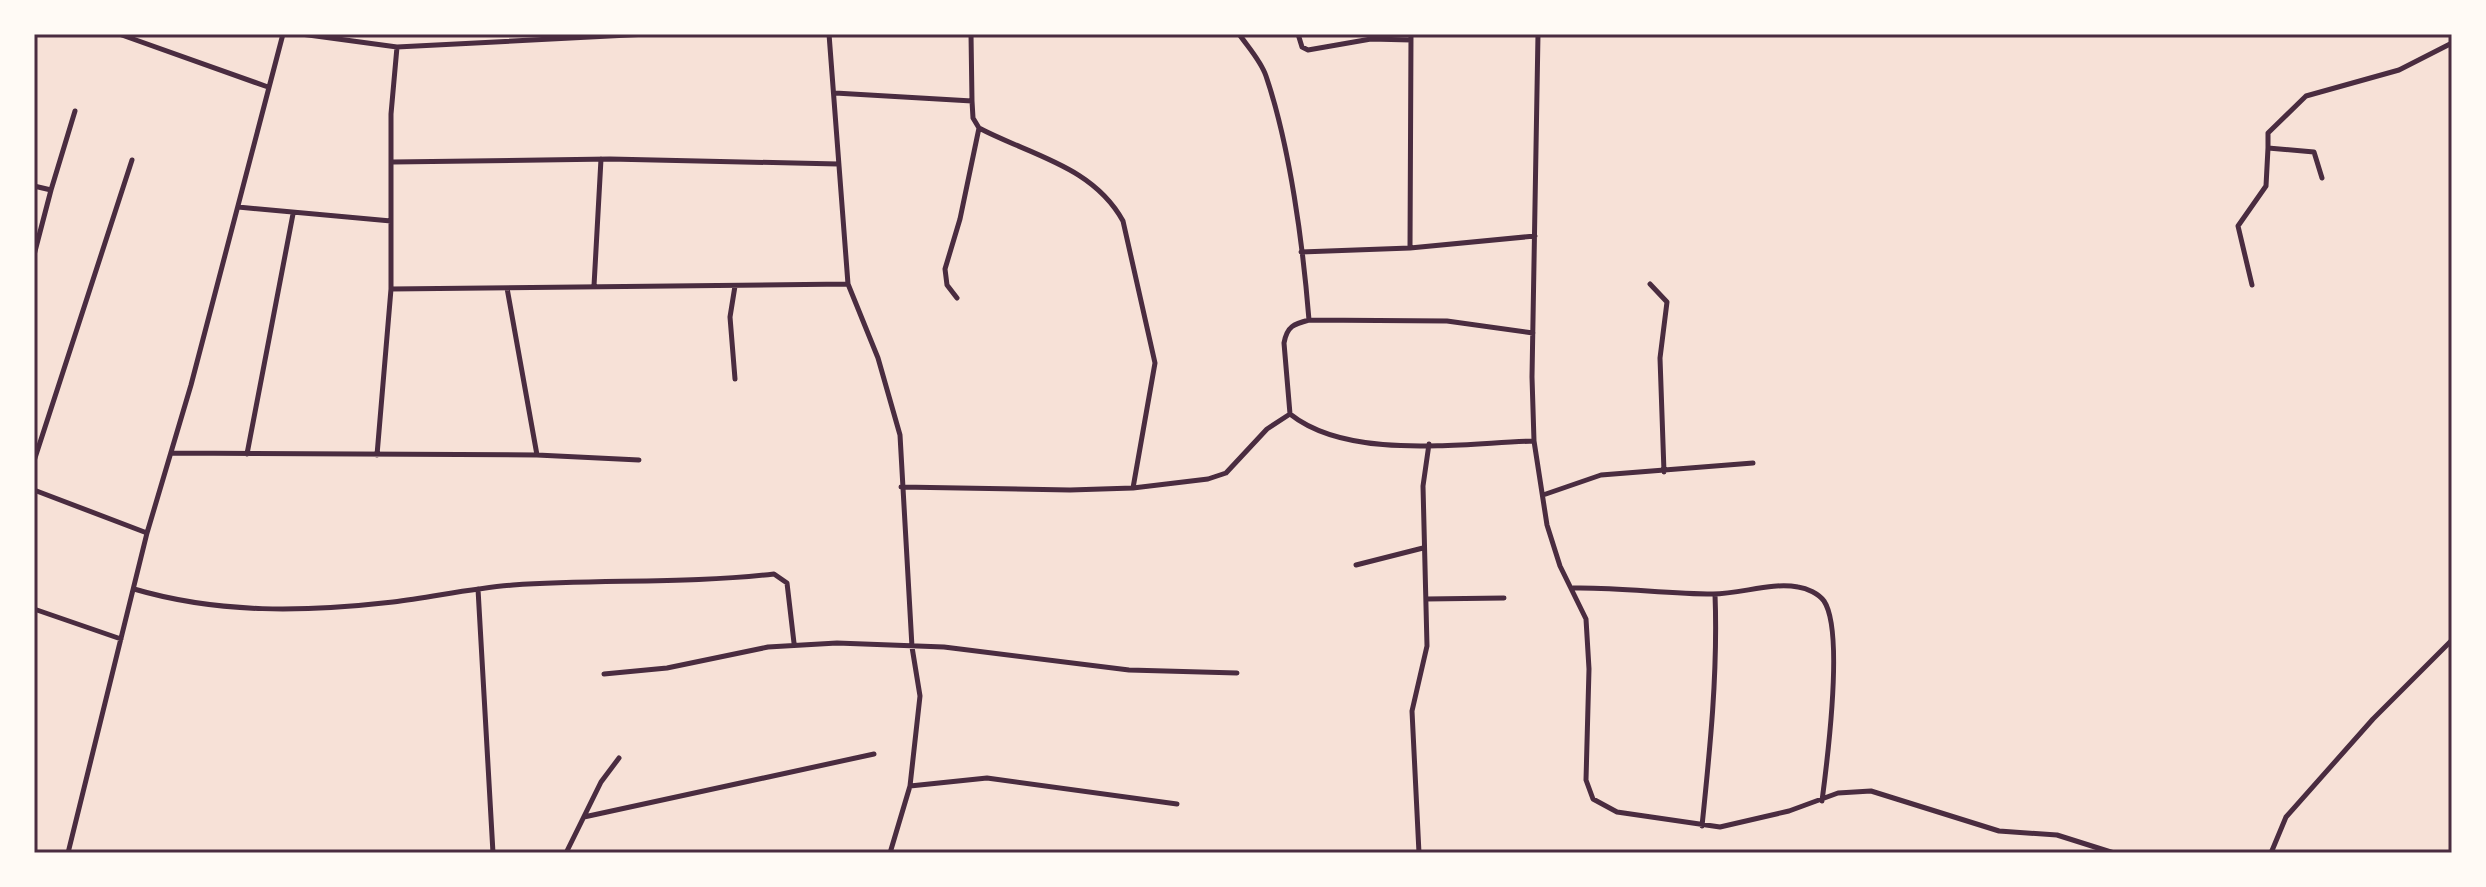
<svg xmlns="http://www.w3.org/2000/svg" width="2486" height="887" viewBox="0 0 2486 887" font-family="'Roboto Condensed',sans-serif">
  <rect width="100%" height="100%" fill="#f7e1d7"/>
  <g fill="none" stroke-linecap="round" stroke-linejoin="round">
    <!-- minor -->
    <path stroke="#4a2c40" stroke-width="5" d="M119,34L268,87
      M301,34L397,47L648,34
      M829,34L848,284L878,358L900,435L912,647L920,696L910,786L890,853
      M971,34L972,101
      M1239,34C1248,47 1261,61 1266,76C1290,147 1303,245 1309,320
      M1298,34L1302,47L1308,50L1371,39L1411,40
      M1538,34L1532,377L1534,441L1547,525L1560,566L1586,619L1589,669L1586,780L1593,799L1617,812L1720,827L1789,811L1838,793L1871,791L1999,831L2057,835L2114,853
      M835,93L972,101L973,118L979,128C1030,155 1093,166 1123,221L1155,363L1133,488
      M393,162L610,159L838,164
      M2322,178L2314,152L2268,148V133L2306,96L2399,70L2452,43
      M34,186L51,190L34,255
      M51,190L75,111
      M238,207L391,221
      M1410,248L1411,34
      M1301,252L1410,248L1535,236
      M1650,284L1667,302L1660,358L1664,472
      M2252,285L2238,226L2266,186L2268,148
      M594,286L601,159
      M735,286L730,317L735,379
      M507,288L537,455
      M391,289L848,284
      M957,298L947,285L945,269L960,219L979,128
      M1290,414L1284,343C1287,326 1294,324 1309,320L1447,321L1533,333
      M172,453L537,455L639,460
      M247,454L293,214
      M377,455L391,289V114L397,47
      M34,461L132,160
      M901,487L1070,490L1133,488L1208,479L1226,473L1267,429L1290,414C1349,461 1461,443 1534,441
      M34,490L147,533
      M1543,495L1601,475L1753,463
      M1356,565L1423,548
      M1573,588C1620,587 1666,594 1713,594C1741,594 1771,582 1798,587C1807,588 1819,594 1824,601C1844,631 1827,763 1822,801
      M134,589C219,614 305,612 393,602C433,597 473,588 513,585C600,579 687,584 774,574L787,583L794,643
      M478,589L493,853
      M1426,599L1504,598
      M34,609L121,639
      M604,674L667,668L768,647L837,643L944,647L1129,670L1237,673
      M910,786L987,778L1177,804
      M584,817L874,754
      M1702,826C1710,749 1718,672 1715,594
      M68,853L147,533L191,385L283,34
      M566,853L601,782L619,758
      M1419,853L1412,711L1427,646L1423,486L1429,444
      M2271,853L2286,817L2373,719L2452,640"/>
  </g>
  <!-- border -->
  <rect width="2486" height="887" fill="none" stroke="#fffaf5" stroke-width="72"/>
  <rect x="36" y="36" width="2414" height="815" fill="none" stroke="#4a2c40" stroke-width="3"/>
</svg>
